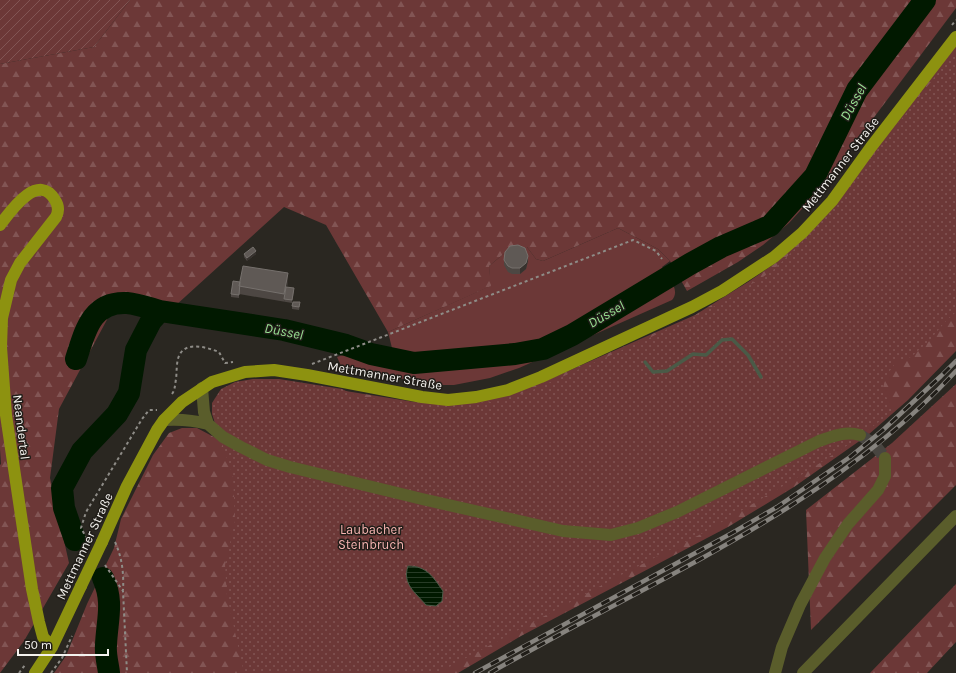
<svg xmlns="http://www.w3.org/2000/svg" width="956" height="673" viewBox="0 0 956 673" font-family="Karla,sans-serif">
  <defs>
    <pattern id="forest-firs" width="22" height="20" patternUnits="userSpaceOnUse"><rect width="22" height="20" fill="#6c3837"/><path d="M5 1l3.5 6h-7zM16 11l3.5 6h-7z" fill="#825554"/></pattern>
    <pattern id="park-dots" width="8" height="8" patternUnits="userSpaceOnUse"><rect width="8" height="8" fill="#6c3837"/><path d="M2 2h.1M6 6h.1" fill="none" stroke="#825554" stroke-width="1.8" stroke-linecap="round"/></pattern>
    <pattern id="garden-furrows" width="10" height="10" patternUnits="userSpaceOnUse"><rect width="10" height="10" fill="#6c3837"/><path d="M-1 1l2-2M0 10L10 0M9 11l2-2" fill="none" stroke="#825554"/></pattern>
    <pattern id="water-rules" width="6" height="5" patternUnits="userSpaceOnUse"><rect width="6" height="5" fill="#011900"/><path d="M0 2.5h6" fill="none" stroke="#273b26"/></pattern>
  </defs>
  <rect width="100%" height="100%" fill="#2a2721"/>
  <!-- grass -->
  <path fill="#6c3837" d="M618,228L658,249L670,261L662,267C668,277 681,290 672,300L519,368L490,378L454,385H437L342,368L337,357L369,346L393,352L388,332L490,286L489,266L512,247H527L536,259L543,261Z"/>
  <!-- forest -->
  <path fill="url(#forest-firs)" d="M130,0H956V8L821,188L789,223L763,245L738,262L687,291L670,261L658,249L618,228L543,261L536,259L527,247H512L489,266L491,286L388,332L326,225L284,207L175,306L117,301L59,409L50,478L69,563L24,641L0,673V465L1,464L0,449V64L94,47Z
    M956,45V351L908,400L868,435L794,487L728,527L521,636L458,673H54L66,656L87,604L114,548L121,519L153,455L169,433L182,428H197L214,437L220,427L214,420L227,405L289,382L421,403L543,382L695,315L748,282L777,262L875,149Z
    M956,384V485L811,630L806,510L892,443Z
    M956,584V642L927,673H870Z"/>
  <!-- park -->
  <path fill="url(#park-dots)" d="M956,50V312L945,322L929,341L911,357L897,361L886,376L883,388L892,412L848,445L795,479L703,533L621,575L438,673H244L227,596L225,565L235,521L233,476L212,414V403L221,389L235,382L253,379H279L342,389L360,398L383,399L405,404L426,401L450,404L492,402L528,392L649,338L725,301L772,271L801,243L835,203Z"/>
  <!-- garden -->
  <path fill="url(#garden-furrows)" d="M0,0H130L94,47L0,64Z"/>
  <!-- water -->
  <path fill="url(#water-rules)" stroke="#4a5a47" d="M408,566C427,566 433,577 443,591L442,601L436,606L426,605C415,592 402,584 408,566Z"/>
  <g fill="none" stroke-linecap="round" stroke-linejoin="round">
    <!-- stream -->
    <path stroke="#4a5a47" stroke-width="3.5" d="M645,362L653,372L667,371L693,354L706,355L722,340L732,339L748,355L761,377"/>
    <!-- river -->
    <path stroke="#011900" stroke-width="22" d="M76,359C85,332 91,301 127,303C138,304 149,308 160,311
      M75,540L64,508L62,488L82,451L117,414L129,393L136,350L151,321L160,311L284,330L346,345L371,354L414,363L515,354L543,349L572,335L612,311L690,264L721,247L770,226L815,176L857,90L925,0
      M103,578C114,602 107,620 106,645C105,654 108,664 109,673"/>
    <!-- minor-tunnel -->
    <path stroke="#484540" stroke-width="12" stroke-dasharray="12 6" stroke-linecap="butt" d="M860,435L874,444L885,458"/>
    <!-- path -->
    <path stroke="#8e8c87" stroke-width="2" stroke-dasharray="3 3" stroke-linecap="butt" d="M952,25L956,20
      M312,364L633,240L656,251L662,259
      M172,394C175,390 175,385 176,379C177,372 176,360 180,354C187,341 209,348 219,352L225,363L233,362
      M87,539L81,528L86,512L142,419L149,410H157
      M115,542C122,557 124,574 123,590
      M105,565L123,591L127,673
      M19,673L25,665
      M51,673L62,658L72,636"/>
    <!-- minor -->
    <path stroke="#5a5d2b" stroke-width="12" d="M202,388L204,412L208,424L223,437L241,447L267,460L290,467L422,499L563,531L611,535L638,528L677,512L819,441C834,436 845,431 860,435
      M164,420C179,419 193,420 208,424
      M775,673L782,647L800,605L825,558L848,524L878,490L885,476V458
      M803,673L956,516"/>
    <!-- major -->
    <path stroke="#8d9210" stroke-width="12" d="M0,225C10,212 38,171 55,200C59,206 59,211 56,217L20,263L11,280L2,318L1,347L6,415L32,589L39,622L43,637L52,647
      M102,542L127,486L157,430L164,420L182,402L212,382L245,372L274,370L307,375L422,397L448,400L476,397L508,390L541,377L692,307L722,291L774,257L802,233L832,201L871,147L956,37
      M35,673L52,647L81,586"/>
    <!-- rail casing -->
    <g stroke="#86837e" stroke-width="4.5">
      <path id="rail" d="M475,673L732,533L777,507L850,457L883,430L941,376L956,361
        M490,673C514,659 539,646 564,632C702,558 848,489 956,371"/>
    </g>
    <!-- rail -->
    <use href="#rail" stroke="#201d18" stroke-width="3" stroke-dasharray="9" stroke-linecap="butt"/>
    <!-- major-bridge -->
    <path stroke="#8d9210" stroke-width="12" d="M81,586L102,542"/>
  </g>
  <!-- wall -->
  <path fill="#4d4743" d="M244,254H256L247,261L244,257Z
    M504,260L528,261L526,269L520,274H512L508,272L504,265Z
    M240,282H288L287,287L294,291L292,303L239,294V298L231,297V294Z
    M300,305L299,310L292,309V306Z"/>
  <!-- shaded-wall -->
  <path fill="#37322e" d="M256,251V254L247,261V258Z
    M528,256V261L526,269L520,274V268Z
    M288,273V282L284,302V294Z"/>
  <!-- building -->
  <path fill="#5f5955" stroke="#76716d" d="M518,245L525,248L528,256L526,263L520,268H512L508,266L504,260L505,252L510,246Z
    M253,247L256,251L247,258L244,254Z
    M243,266L288,273L284,294L239,286Z
    M233,281L240,282L239,295L231,294Z
    M286,287L294,288L292,300L284,299Z
    M293,302H300L299,307L292,306Z"/>
  <g text-anchor="middle" stroke-width="3" stroke-linejoin="round" paint-order="stroke">
    <!-- street labels -->
    <g font-size="13" fill="#f4f2ee" stroke="#201d18">
      <text transform="translate(840 164) rotate(-52)" y="5">Mettmanner Straße</text>
      <text transform="translate(385 375) rotate(10)" y="5">Mettmanner Straße</text>
      <text transform="translate(22 427) rotate(83)" y="5">Neandertal</text>
      <text transform="translate(84 546) rotate(-65)" y="5">Mettmanner Straße</text>
    </g>
    <!-- park labels -->
    <g font-size="13" fill="#f7b4b1" stroke="#201d18">
      <text x="371" y="534">Laubacher<tspan x="371" dy="15">Steinbruch</tspan></text>
    </g>
    <!-- water labels -->
    <g font-size="14" font-style="italic" fill="#99e393" stroke="#201d18">
      <text transform="translate(853 102) rotate(-61)" y="5">Düssel</text>
      <text transform="translate(606 314) rotate(-30)" y="5">Düssel</text>
      <text transform="translate(284 331) rotate(11)" y="5">Düssel</text>
    </g>
  </g>
  <!-- scale -->
  <path d="M18 649v6h90v-6" fill="none" stroke="#f4f2ee" stroke-width="2"/>
  <text x="24" y="649" font-size="12" fill="#f4f2ee" stroke="#201d18" stroke-width="3" paint-order="stroke">50 m</text>
</svg>
